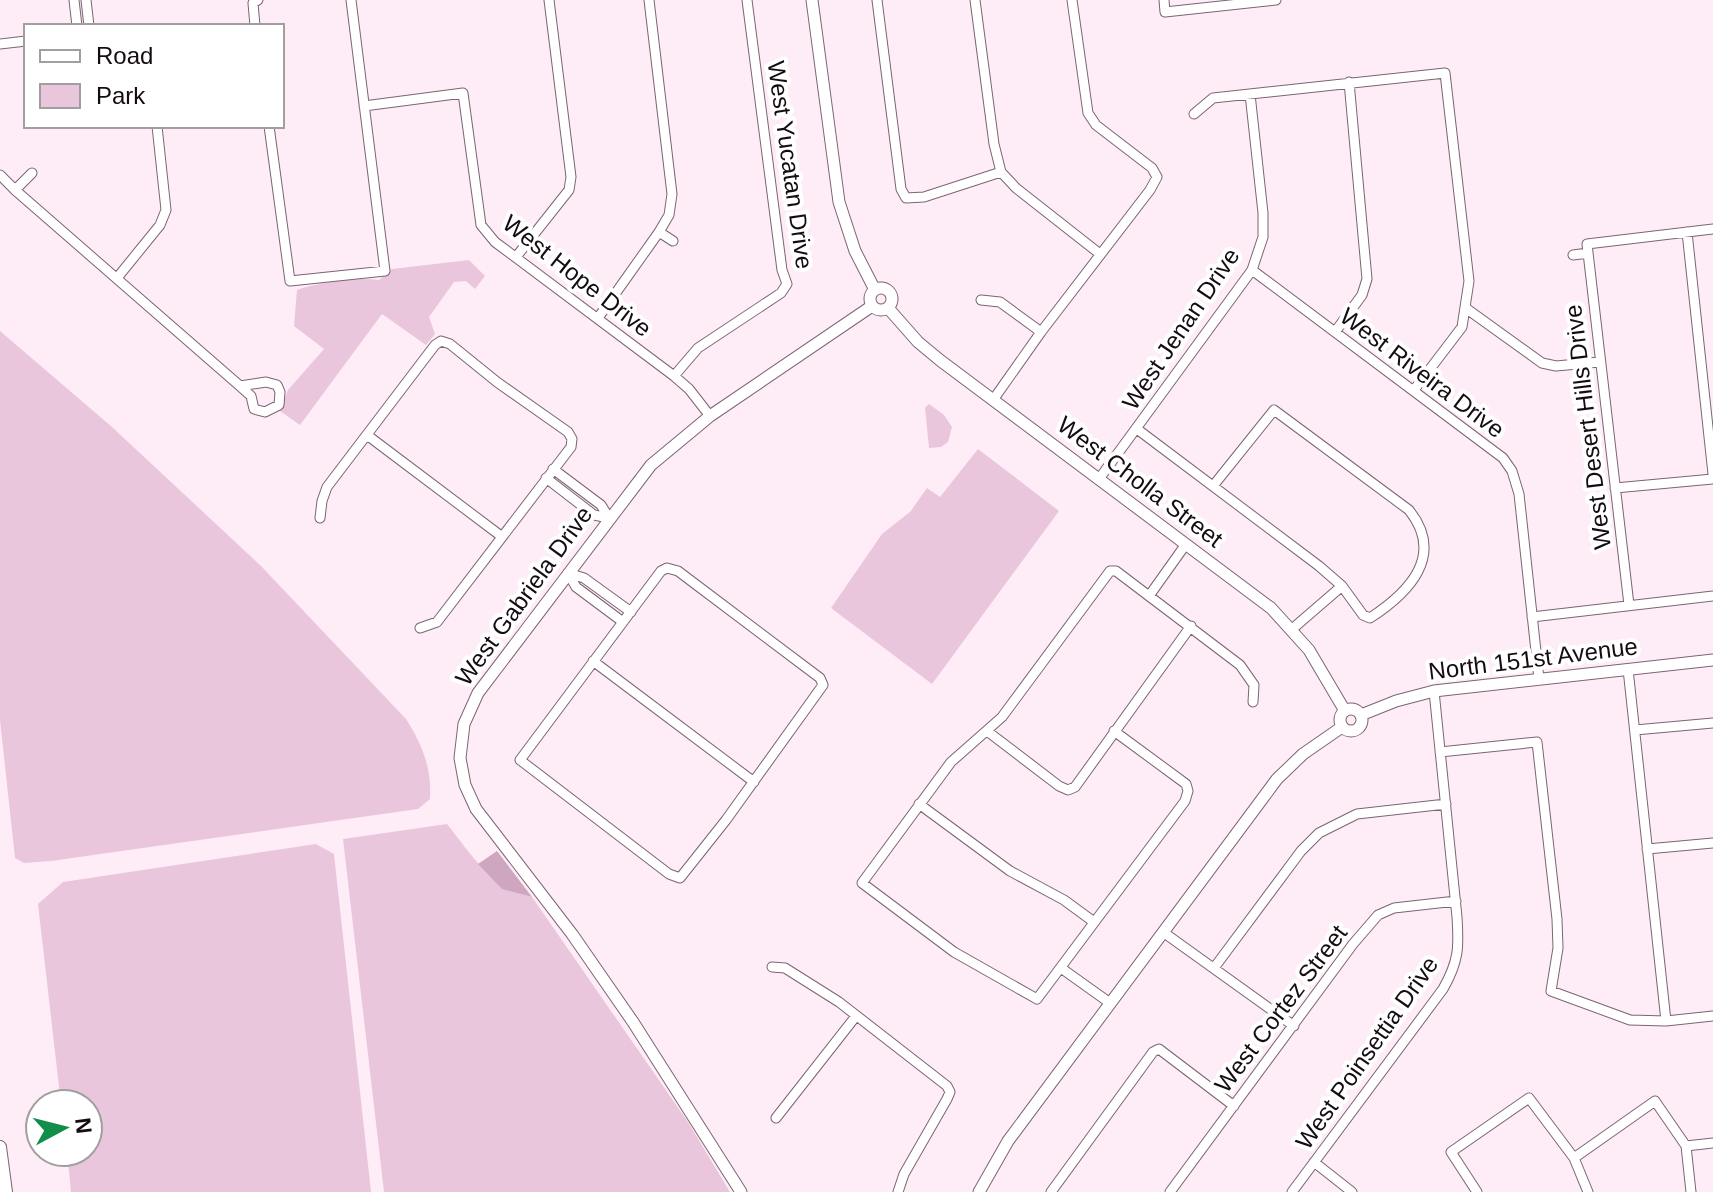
<svg xmlns="http://www.w3.org/2000/svg" width="1713" height="1192" viewBox="0 0 1713 1192" font-family="Arial,sans-serif">
  <rect width="100%" height="100%" fill="#feedf7"/>
  <!-- green -->
  <path fill="#eac6dc" d="M469,260L485,276L475,289L466,281L454,282L429,317L435,334L426,345L382,314L300,425L280,411L288,390L324,349L294,326L297,290C321,282 354,277 379,280L392,269Z
    M0,331L112,427L261,566L406,719C422,744 432,768 430,799L418,809L51,861L24,863L15,858L0,720Z
    M929,404L944,415L952,427L948,442L941,447L929,448L925,408Z
    M978,449L1059,511L932,684L831,608L882,534L910,512L927,488L940,497Z
    M447,824C471,854 492,889 532,897L688,1122L730,1192H384L343,839Z
    M316,844L334,854L371,1192H71L67,1152H88V1104H61L38,904L63,882Z"/>
  <!-- forest -->
  <path fill="#cfa6c0" d="M497,851L532,897L502,889L478,864Z"/>
  <g fill="none" stroke-linecap="round" stroke-linejoin="round">
    <!-- minor casing -->
    <g stroke="#7c6473" stroke-width="11">
      <path id="minor" d="M74,0L77,26
        M86,0L89,26
        M877,0L901,189L906,198L924,197L1001,172
        M975,0L994,144L1001,172L1016,188L1100,254
        M1164,0L1165,12L1276,0
        M255,26L253,3L258,0
        M0,44L26,41
        M364,106L463,93L481,225L495,242L674,376L689,389L710,416
        M1194,114L1213,98L1445,73L1469,281L1462,327L1414,390
        M269,126L290,281L385,271L351,0
        M0,175L15,190L240,386L251,396L254,409L265,412L279,405L280,392L277,385L266,382L240,386
        M15,190L32,173
        M659,232L673,241
        M1687,232L1713,474
        M1573,255L1588,253
        M516,257L569,190L571,177L549,0
        M1252,270L1503,458L1512,471L1519,494L1539,679
        M117,278L160,225L166,210L157,126
        M981,300L1000,302L1041,332
        M1467,309L1542,363L1556,366L1600,362
        M598,318L659,232L669,215L672,194L649,0
        M1335,332L1362,295L1367,279L1349,82
        M674,376L698,348L781,293L787,284L782,270L747,0
        M993,400L1041,332L1150,190L1157,177L1152,168L1096,125L1088,113L1072,0
        M1137,429L1319,566L1342,586L1363,615L1370,618C1410,592 1445,555 1409,510L1274,410L1213,486
        M367,435L501,536
        M553,469L601,505L609,518
        M546,478L594,515L609,518
        M1099,479L1252,270L1263,237V213L1250,94
        M1615,488L1713,479
        M320,518L322,501L327,487L435,345L441,341L450,344L497,382L568,432L572,439L571,447L437,622L420,628
        M667,568L678,571L820,678L823,685L726,820L680,878L669,874L520,760L661,571Z
        M568,573L576,587L623,622
        M568,573L584,578L631,612
        M1149,596L1186,544
        M1629,605L1587,244L1713,229
        M1532,617L1713,596
        M1291,630L1342,586
        M593,661L754,782
        M1628,669L1666,1021
        M1635,730L1713,723
        M987,731L1059,786L1068,790L1075,787L1191,626
        M1114,731L1186,784L1188,791L1185,801L1037,999L954,952L862,883L951,762L1002,717L1110,571H1116L1240,665L1254,685L1253,702
        M1440,752L1537,742L1557,919L1558,948L1551,991L1630,1020L1666,1021L1713,1016
        M919,804L1010,871L1064,900L1094,922
        M1647,849L1713,843
        M1163,932L1294,1026
        M772,967L785,968L839,1002L947,1086L950,1092L947,1099L904,1174L898,1192
        M1061,968L1110,1003
        M1214,968L1301,851L1319,833L1357,814L1446,804
        M776,1118L856,1016
        M1686,1146L1713,1143
        M1574,1158L1655,1101L1686,1146L1691,1192
        M1314,1162L1352,1192
        M1051,1192L1153,1052L1159,1049L1234,1106
        M1170,1192L1353,944L1378,915L1394,908L1456,901
        M1292,1192L1443,989C1459,961 1459,947 1457,917L1434,691
        M1477,1192L1451,1152L1529,1098L1574,1158L1588,1192"/>
    </g>
    <!-- tertiary casing -->
    <g stroke="#7c6473" stroke-width="13">
      <path id="tertiary" d="M812,0L839,202L855,251L875,290
        M870 299a11 11 0 1 1 22 0a11 11 0 1 1-22 0Z
        M888,308L918,342L941,361L1271,608L1309,650L1345,711
        M1340 720a11 11 0 1 1 22 0a11 11 0 1 1-22 0Z
        M1361,715L1396,701L1434,691L1713,660
        M741,1192L633,1022L572,934L476,809L465,785L460,758L464,724L478,693L651,465L710,416L872,306
        M979,1192L1008,1141L1277,779L1303,754L1342,727"/>
    </g>
    <!-- secondary casing -->
    <g stroke="#7c6473" stroke-width="14">
      <path id="secondary" d="M0,1147L6,1192"/>
    </g>
    <!-- minor -->
    <use href="#minor" stroke="#fff" stroke-width="9"/>
    <!-- tertiary -->
    <use href="#tertiary" stroke="#fff" stroke-width="11"/>
    <!-- secondary -->
    <use href="#secondary" stroke="#fff" stroke-width="12"/>
  </g>
  <g text-anchor="middle" stroke-width="8" stroke-linejoin="round" paint-order="stroke">
    <!-- street labels -->
    <g font-size="24" fill="#150c12" stroke="#fff">
      <text transform="translate(790 165) rotate(82)" y="8">West Yucatan Drive</text>
      <text transform="translate(577 276) rotate(38)" y="8">West Hope Drive</text>
      <text transform="translate(1181 329) rotate(-56)" y="8">West Jenan Drive</text>
      <text transform="translate(1422 373) rotate(37)" y="8">West Riveira Drive</text>
      <text transform="translate(1588 427) rotate(-97)" y="8">West Desert Hills Drive</text>
      <text transform="translate(1140 482) rotate(37)" y="8">West Cholla Street</text>
      <text transform="translate(524 596) rotate(-54)" y="8">West Gabriela Drive</text>
      <text transform="translate(1533 659) rotate(-7)" y="8">North 151st Avenue</text>
      <text transform="translate(1281 1009) rotate(-53)" y="8">West Cortez Street</text>
      <text transform="translate(1367 1053) rotate(-55)" y="8">West Poinsettia Drive</text>
    </g>
  </g>
  <!-- legend -->
  <rect x="24" y="24" width="260" height="104" fill="#ffffff" stroke="#a19ea0" stroke-width="2"/>
  <rect x="40" y="50" width="40" height="12" fill="#ffffff" stroke="#a19ea0" stroke-width="2"/>
  <text x="96" y="64" font-size="24" fill="#150c12">Road</text>
  <rect x="40" y="84" width="40" height="24" fill="#eac6dc" stroke="#a19ea0" stroke-width="2"/>
  <text x="96" y="104" font-size="24" fill="#150c12">Park</text>
  <!-- north arrow -->
  <g transform="translate(64 1128) rotate(83)"><circle r="38" fill="#ffffff" stroke="#a19ea0" stroke-width="2"/>
  <path d="M0-6L14 30L0 20L-14 30Z" fill="#108e4a"/>
  <text y="-12" font-size="22" font-weight="bold" text-anchor="middle" fill="#150c12">N</text>
  </g>
</svg>
